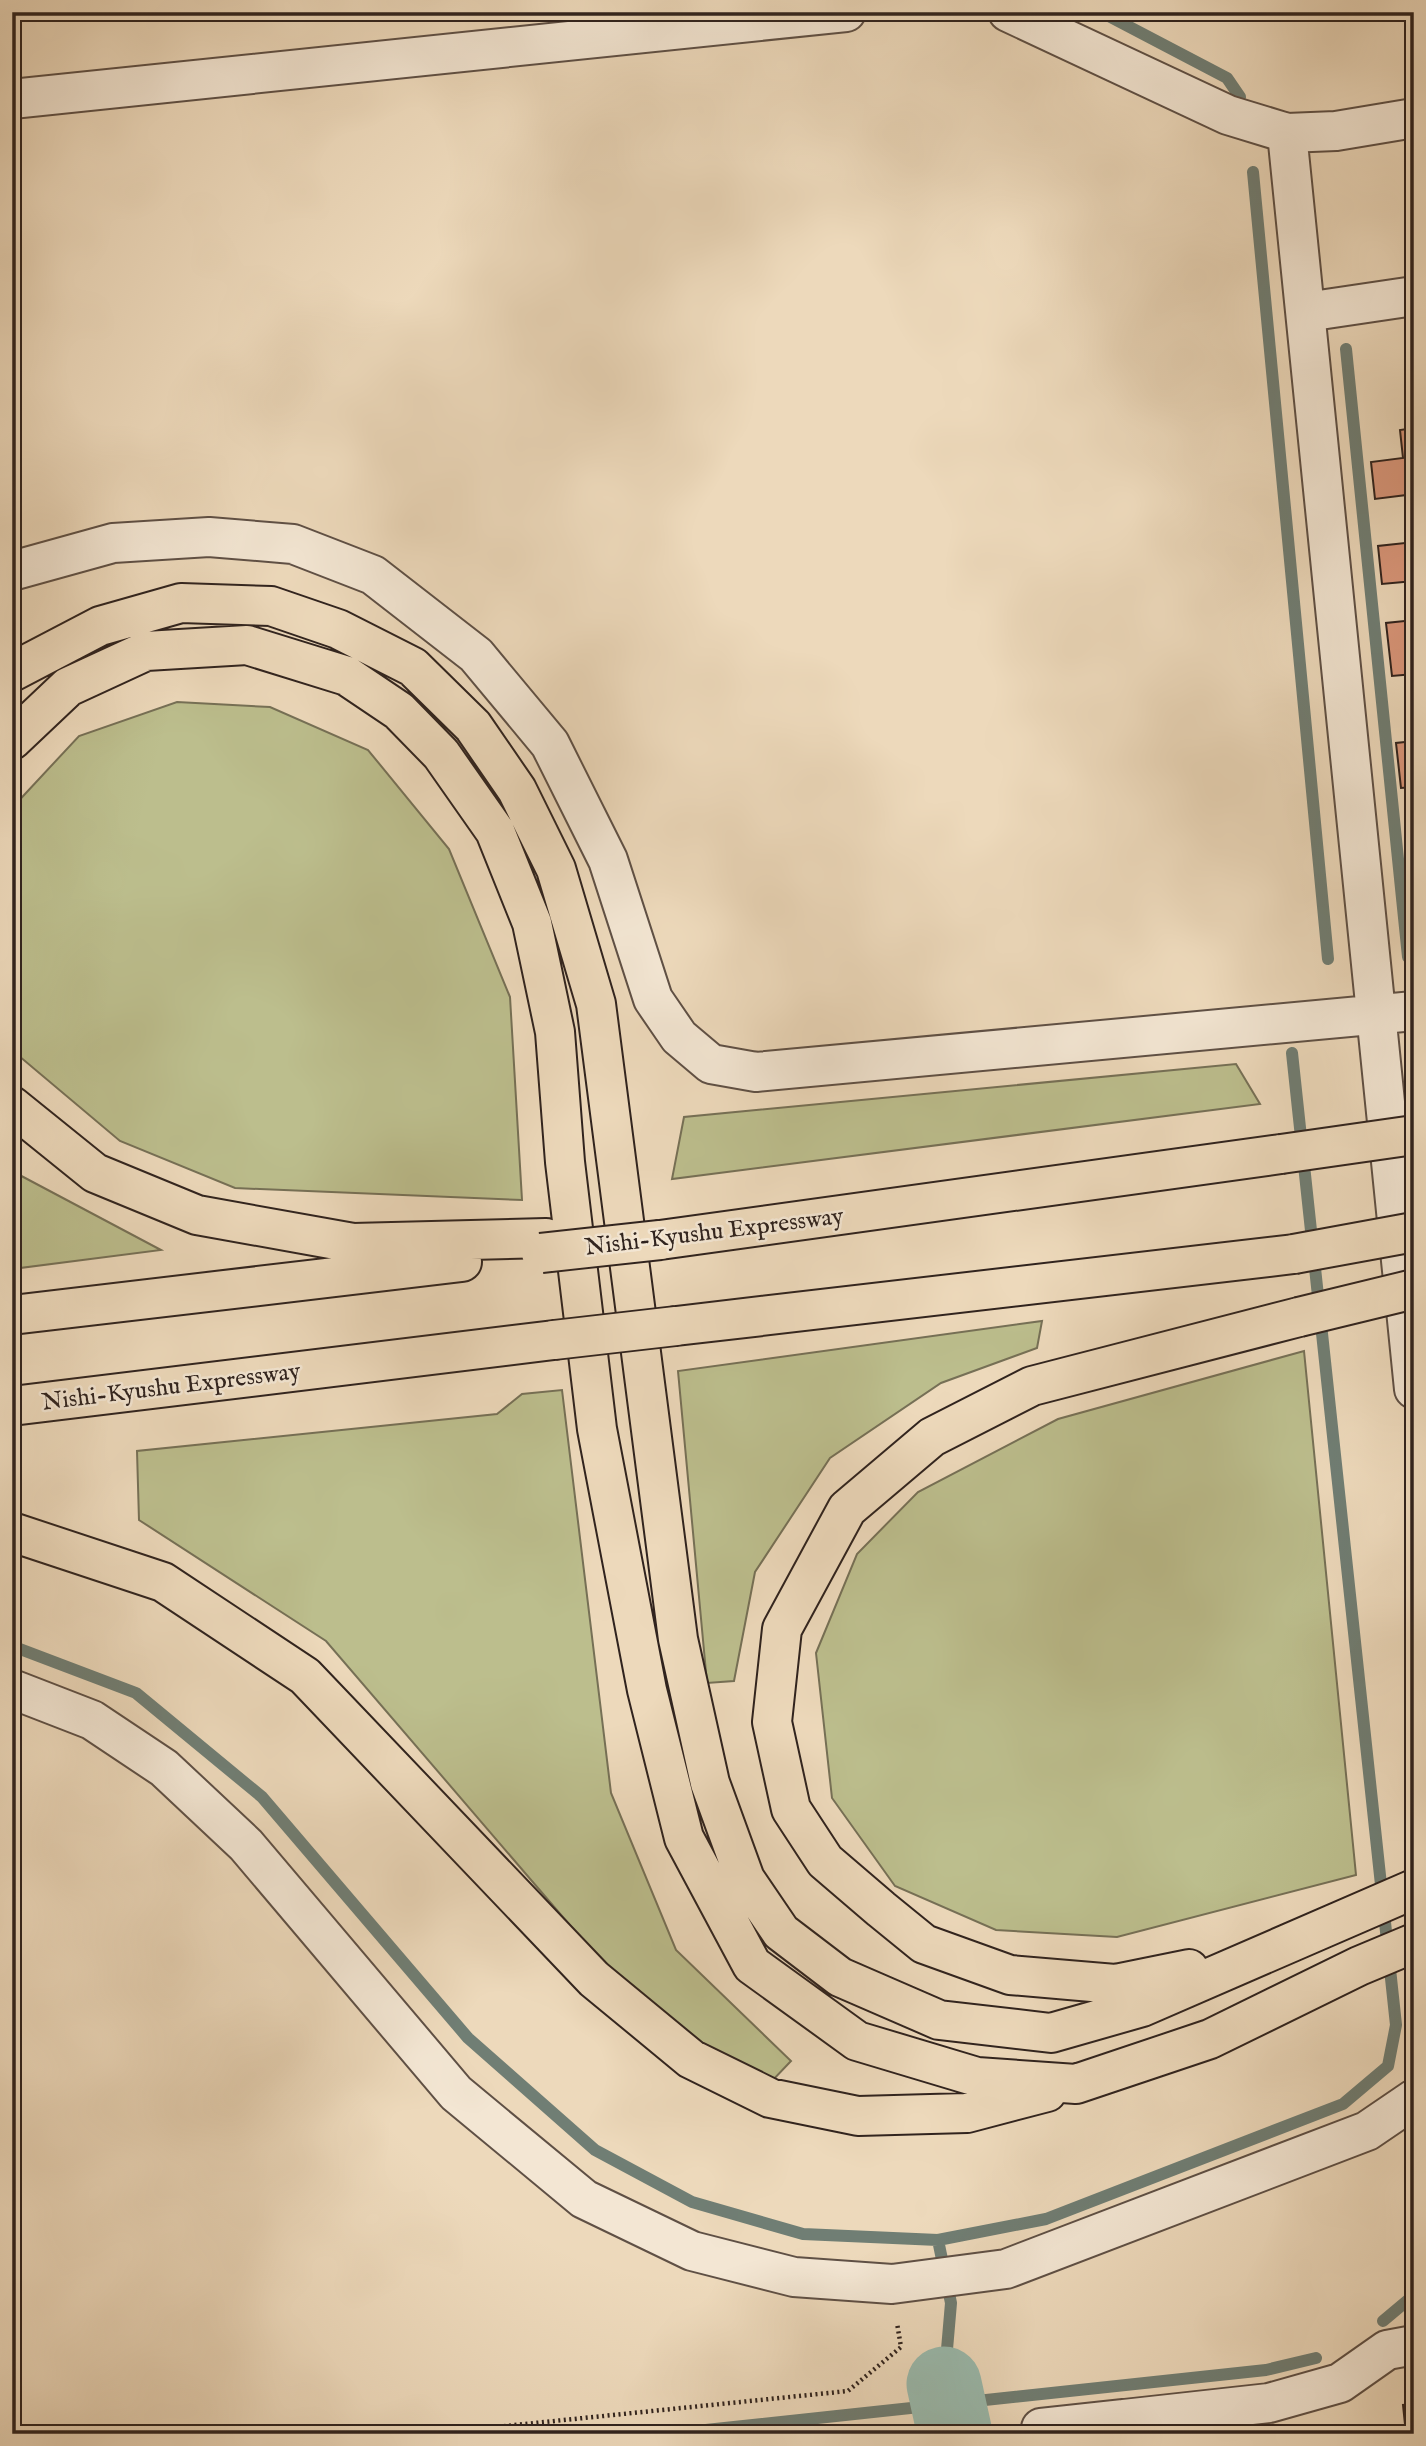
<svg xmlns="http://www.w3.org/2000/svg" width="1426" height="2446" viewBox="0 0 1426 2446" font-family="'IM FELL English',serif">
  <rect width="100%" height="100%" fill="#edd9bb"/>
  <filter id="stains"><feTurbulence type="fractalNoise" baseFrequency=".00286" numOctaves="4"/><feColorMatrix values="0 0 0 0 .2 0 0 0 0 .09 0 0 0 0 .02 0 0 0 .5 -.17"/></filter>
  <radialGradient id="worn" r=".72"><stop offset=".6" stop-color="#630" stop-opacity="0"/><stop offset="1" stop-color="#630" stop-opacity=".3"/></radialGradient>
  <!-- green -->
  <path fill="#bcbe8d" stroke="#767056" stroke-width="2" d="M177,702L270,707L368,750L449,849L510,997L522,1200L235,1188L120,1141L19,1056L12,1034V808L79,736Z
    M1236,1064L1260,1104L672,1179L684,1117Z
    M12,1171L161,1250L12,1269Z
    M1042,1321L1037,1348L941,1383L830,1458L755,1572L734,1681L707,1683L678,1371Z
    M1304,1351L1356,1875L1117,1937L996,1930L895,1886L832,1798L816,1653L857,1554L918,1492L1058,1419Z
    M562,1390L611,1793L676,1950L791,2061L771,2082L679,2030L592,1951L326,1641L139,1520L137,1451L497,1414L522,1394Z"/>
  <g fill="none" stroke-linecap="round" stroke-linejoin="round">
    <!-- stream -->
    <path stroke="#707e74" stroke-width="12" d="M1101,12L1227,78L1240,97
      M1253,172L1328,959
      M1346,349L1408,957
      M12,1646L136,1693L262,1797L468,2038L595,2150L692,2202L803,2234L938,2240L951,2303L944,2384
      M938,2240L1046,2219L1343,2104L1388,2066L1396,2025L1292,1053
      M1383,2321L1414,2295
      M668,2434L1266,2370L1316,2358"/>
    <!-- river -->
    <path stroke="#9abaad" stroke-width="75" d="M944,2384L955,2434"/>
  </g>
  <!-- building -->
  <path fill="#da977b" stroke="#30231e" stroke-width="2" d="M1414,428V494L1375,499L1371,462L1403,458L1400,430Z
    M1414,542V581L1382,584L1378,546Z
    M1414,620V674L1392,676L1386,623Z
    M1414,741V787L1401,788L1396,743Z
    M1414,2404V2434H1406L1403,2405Z"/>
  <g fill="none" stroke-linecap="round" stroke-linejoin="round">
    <!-- minor casing -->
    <g stroke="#5f5045" stroke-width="42">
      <path id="minor" d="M1008,12L1228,115L1287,133L1336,131L1414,118
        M12,99L846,12
        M1287,133L1414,1389
        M1306,312L1414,296
        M12,571L113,543L209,537L293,544L373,575L476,655L550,744L608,860L653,999L679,1037L711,1064L756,1072L1414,1011
        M12,1689L92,1720L164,1768L246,1845L456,2093L584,2199L692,2251L794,2277L892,2284L1006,2269L1367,2131L1414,2099
        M1041,2428L1124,2419
        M1125,2434L1124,2419L1269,2403L1340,2383L1387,2350L1414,2345"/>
    </g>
    <!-- highway casing -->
    <g stroke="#30231e" stroke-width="42">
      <path id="highway" d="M12,672L100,626L181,603L271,606L338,629L413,667L473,726L517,790L556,869L596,1004L678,1639L710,1783L745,1879L781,1932L840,1977L939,2020L1051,2033L1142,2007L1414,1889
        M12,740L68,687L146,651L247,645L347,676L399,711L441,754L495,831L532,923L555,1032L565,1162L597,1429L647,1690L684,1838L752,1965L857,2041L977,2077L1076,2084L1210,2039L1359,1966L1414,1943
        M12,1106L95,1173L197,1215L353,1243L546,1238
        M660,1240L1281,1154
        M12,1315L462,1262
        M676,1326L1294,1254
        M12,1406L554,1340
        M12,1532L163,1582L305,1676L594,1979L691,2059L770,2098L858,2116L967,2113L1047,2092
        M1189,1969L1115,1984L1010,1975L924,1944L881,1909L825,1861L791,1809L772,1722L782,1629L847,1509L932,1437L1032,1386L1299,1317"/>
    </g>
    <!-- path -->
    <path stroke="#30231e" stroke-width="4.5" stroke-dasharray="2 3.5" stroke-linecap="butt" d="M427,2434L848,2391L901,2347L897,2323"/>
    <!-- minor -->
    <use href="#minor" stroke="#f3e6d3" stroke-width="38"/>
    <!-- highway -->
    <use href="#highway" stroke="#edd9bb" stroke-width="38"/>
    <!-- highway-bridge casing -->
    <g stroke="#30231e" stroke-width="42" stroke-linecap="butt">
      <path id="highway-bridge" d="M1281,1154L1414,1135
        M541,1253L660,1240
        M1294,1254L1414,1232
        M1299,1317L1414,1289
        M554,1340L676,1326"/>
    </g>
    <!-- highway-bridge -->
    <use href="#highway-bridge" stroke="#edd9bb" stroke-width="38"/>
  </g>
  <g text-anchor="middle" stroke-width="5" stroke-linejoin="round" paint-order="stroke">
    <!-- street labels -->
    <g font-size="24" fill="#30231e" stroke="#f3e6d3">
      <text transform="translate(714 1231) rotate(-7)" y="8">Nishi-Kyushu Expressway</text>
      <text transform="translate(171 1386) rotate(-7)" y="8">Nishi-Kyushu Expressway</text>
    </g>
  </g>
  <!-- margin -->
  <rect width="1426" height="2446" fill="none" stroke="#edd9bb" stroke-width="42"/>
  <rect x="14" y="14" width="1398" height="2418" fill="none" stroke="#30231e" stroke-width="3.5"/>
  <rect x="21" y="21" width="1384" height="2404" fill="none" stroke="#30231e" stroke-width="2"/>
  <rect width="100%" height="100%" filter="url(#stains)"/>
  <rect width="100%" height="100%" fill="url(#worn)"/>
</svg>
